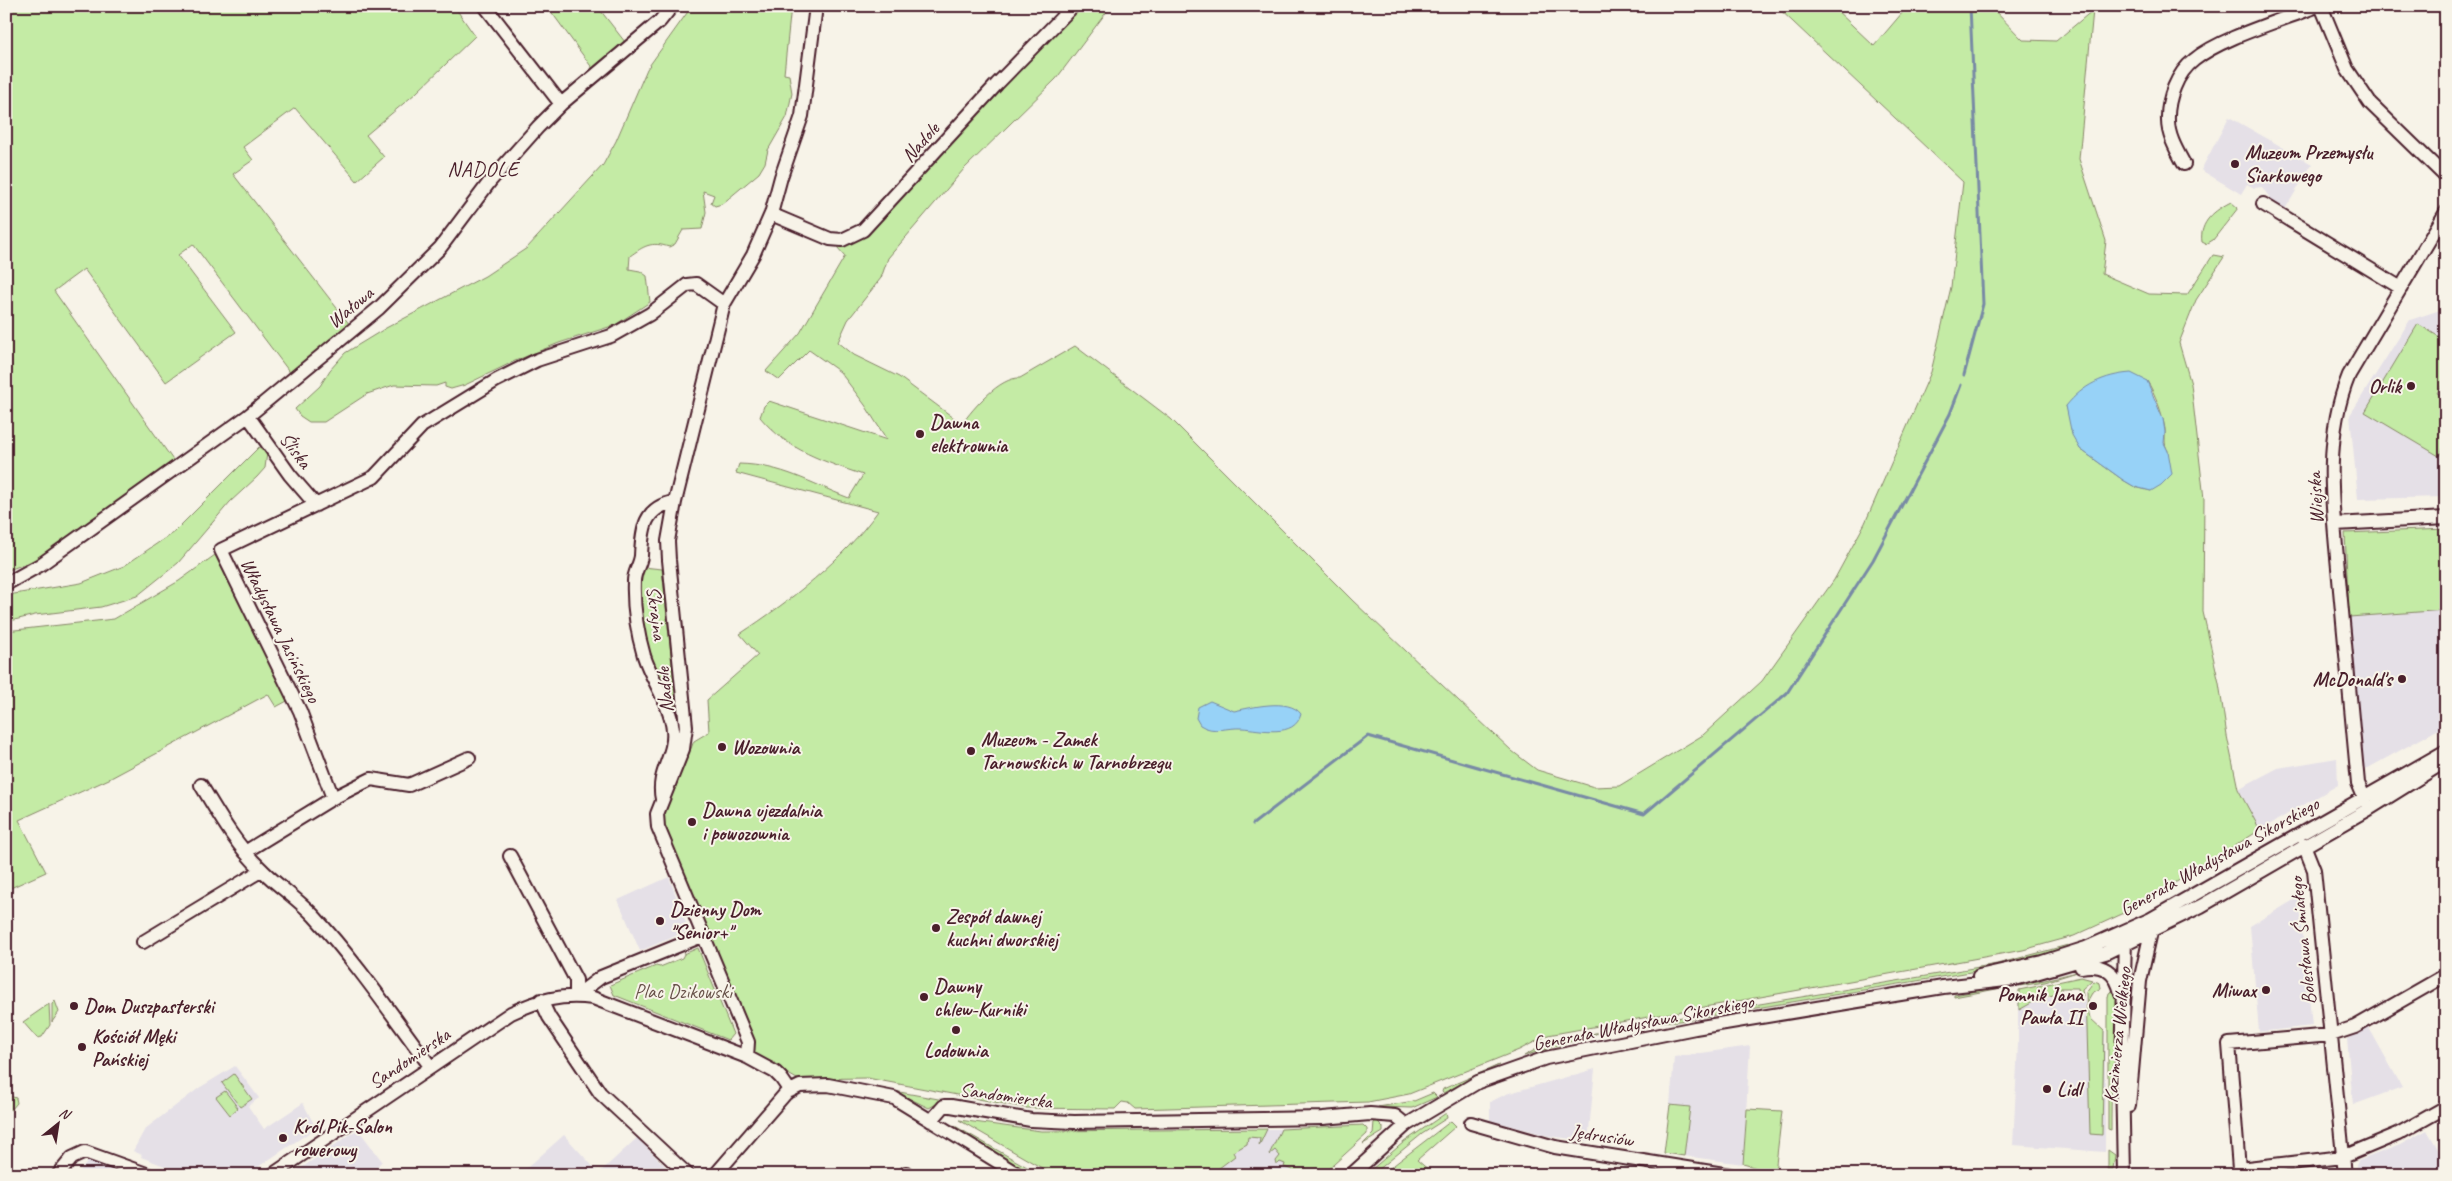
<svg xmlns="http://www.w3.org/2000/svg" width="2452" height="1181" viewBox="0 0 2452 1181" font-family="Caveat,sans-serif">
  <rect width="100%" height="100%" fill="#f7f3e8"/>
  <filter id="ink" filterUnits="userSpaceOnUse"><feTurbulence type="fractalNoise" baseFrequency=".02" numOctaves="2"/><feDisplacementMap in="SourceGraphic" scale="10" xChannelSelector="R" yChannelSelector="G"/><feConvolveMatrix kernelMatrix="1 2 1 2 8 2 1 2 1" color-interpolation-filters="sRGB"/></filter>
  <g filter="url(#ink)">
    <!-- built -->
    <path fill="#e5e0e7" d="M2229,117L2312,164L2284,211L2272,201L2262,187L2254,188L2247,184L2241,194L2201,170Z
      M2446,308V497L2358,499L2350,415L2410,320Z
      M2446,610V725L2361,772L2349,617Z
      M2337,758L2338,785L2260,830L2238,789L2278,768Z
      M669,877L687,926V931L640,951L618,900Z
      M2299,897L2312,1026L2259,1032L2250,926Z
      M2018,997L2085,999V1019L2105,1031V1152L2013,1145L2018,1044Z
      M2368,1026L2402,1087L2353,1105L2347,1039Z
      M1750,1046L1743,1164L1684,1156L1690,1107L1670,1105L1674,1057Z
      M235,1066L259,1098L248,1106L264,1129L303,1103L316,1128L246,1175H188L141,1157L142,1155L133,1151L145,1129L199,1088Z
      M1595,1069L1588,1141L1549,1136L1490,1120V1102L1506,1094Z
      M358,1129L382,1161L373,1171L376,1175H291Z
      M1224,1129H1352L1315,1175H1195Z
      M2427,1130L2446,1163V1175H2357L2356,1166L2358,1161L2400,1145Z
      M564,1135L599,1173L637,1138L674,1175H519Z
      M90,1159L109,1167L130,1175H77Z"/>
    <!-- green -->
    <path fill="#c4eba5" stroke="#878568" fill-rule="evenodd" d="M6,6H454L475,36L416,93L366,135L384,157L357,181L295,108L243,147L253,160L233,174L350,325L291,374L193,244L178,255L236,332L166,382L84,269L54,291L175,463L41,558L6,571Z
      M547,6H597L625,42L593,69Z
      M692,6H791L784,74L789,75L792,93L787,117L768,150L765,163L759,173L722,204L715,206L711,203L714,195L703,191L706,212L702,229L683,230L675,244L669,247C651,241 644,246 630,256L629,269L640,271L647,276L650,302L615,325L559,343L515,361L465,385L451,389L445,387V383L436,386L394,385L367,394L324,422H309L300,416L295,409L320,386L330,370L345,353L386,328L485,276L527,248L603,165L616,141L647,69Z
      M1082,6H1111L1056,79L964,169L888,258L881,278L848,320L838,342L854,355L899,377L962,424C973,408 1000,377 1020,378L1075,346L1171,419L1353,601L1512,751L1537,770L1594,787L1619,786L1703,735L1762,681L1834,580L1865,523L1931,372L1951,287L1963,182L1776,6H1832L1874,46L1908,6H1990L2023,40L2056,41L2093,10L2079,159L2106,241L2102,274L2149,294L2187,295L2213,255L2224,257L2196,300L2179,343L2191,384L2204,499L2203,612L2219,683L2227,736L2238,789L2260,830L2133,909L2074,936L2023,950L1548,1035L1519,1050L1409,1094L1368,1102L1135,1109L1128,1103L1122,1102L1115,1109L1026,1108L867,1078L797,1079L751,1053L661,821L694,741L709,732L707,700L758,655L740,634C790,601 843,560 878,511L736,473L739,464C782,465 810,483 849,498L863,475C824,461 788,451 760,417L764,406L769,401L887,440L865,405L840,372L809,350L779,380L766,371L800,333L845,256L837,247L857,239L886,213L1003,87ZM2147,381C2155,393 2163,415 2165,429C2166,438 2163,443 2168,451L2151,491L2135,487L2123,480L2080,449L2066,406Z
      M2231,202L2238,208L2213,240L2206,244L2202,242C2199,222 2215,210 2231,202Z
      M2418,324L2446,341V379L2437,393L2446,398V443L2439,456L2365,412Z
      M259,447L267,453L265,468L257,477L230,502L178,563L137,596L101,607L35,615L6,622V598L14,594L81,583L124,566L174,532Z
      M2446,529V610L2349,617L2345,533Z
      M215,555L289,700L276,707L268,694L109,779L19,820L46,872L6,890V631L114,619L179,581Z
      M643,567L662,569L679,732L638,623Z
      M2068,945L2070,948L2000,967L1679,1021L1653,1022L1997,964Z
      M698,948L733,1034L728,1040L614,995L610,985L656,966L660,967L682,958L684,954Z
      M2077,972L2045,982L2019,986V984L2045,980Z
      M2081,977L2092,980L2082,989L2083,996H2079L2078,988H2061V994L2042,997L2019,1010V990Z
      M2094,981L2100,983L2101,988L2092,993L2087,1002L2088,1009L2090,1018L2104,1031L2102,1135L2090,1134L2086,992Z
      M2009,985L2012,986L1954,997V995Z
      M2115,989C2123,1016 2114,1055 2112,1083C2111,1098 2111,1114 2111,1130L2108,1129V997L2109,993Z
      M55,1001L59,1012L52,1022V1004Z
      M49,1004L50,1025L42,1037L37,1038L23,1022Z
      M1608,1030L1524,1056L1544,1045Z
      M1499,1065L1443,1093L1442,1092L1443,1089Z
      M234,1074L252,1099L240,1107L222,1083Z
      M225,1091L238,1108L230,1115L216,1097Z
      M894,1091L944,1100L929,1108Z
      M1433,1093L1437,1097L1412,1108L1378,1107L1414,1101Z
      M6,1095L16,1098L17,1103L11,1110L6,1107Z
      M1670,1105L1690,1107L1684,1156L1664,1153Z
      M1747,1109L1782,1111L1775,1173L1743,1164Z
      M1446,1113L1447,1118L1422,1134L1372,1175H1365L1404,1142Z
      M959,1120L1041,1131L1267,1129L1259,1146L1260,1138L1248,1137L1247,1144L1233,1152L1235,1156L1210,1175H1054Z
      M1377,1121L1383,1127V1132L1363,1144L1373,1134L1374,1122Z
      M1451,1121L1456,1126L1417,1160L1430,1171L1425,1175H1381Z
      M953,1125L1041,1175C1024,1175 968,1136 951,1126Z
      M1363,1125L1367,1129V1134L1322,1175H1306L1284,1167L1285,1164L1280,1162L1277,1165L1276,1161L1280,1156L1275,1150L1269,1155L1281,1129Z
      M2108,1150L2115,1155L2113,1169H2108Z"/>
    <!-- water -->
    <path fill="#97d2f7" stroke="#788aa5" d="M2131,373L2147,381L2163,419L2165,432L2164,443L2168,451L2172,474L2161,485L2151,491L2135,487L2123,480L2080,449L2072,435L2066,406C2083,385 2104,375 2131,373Z
      M1210,701L1234,711C1250,708 1289,697 1301,714C1295,739 1260,729 1242,728C1226,727 1214,734 1200,725L1196,718L1198,707Z"/>
    <g fill="none" stroke-linecap="round" stroke-linejoin="round">
      <!-- stream -->
      <path stroke="#788aa5" stroke-width="3" d="M1964,375L1983,304L1970,6
        M1253,824L1368,736L1644,814L1787,693L1873,560L1950,414L1961,385"/>
      <!-- minor casing -->
      <g stroke="#4a1f2b" stroke-width="16">
        <path id="minor" d="M485,6L561,104
          M2321,6L2347,69L2370,103L2446,177
          M2184,164C2177,151 2168,136 2168,121C2167,99 2177,73 2194,60C2220,38 2283,20 2317,6
          M2263,204L2401,288
          M771,214L830,239L842,240L863,230L997,84L1073,6
          M248,416L290,475L316,505
          M2335,524L2446,518
          M6,584L40,565L248,416L379,308L440,248L491,180L538,127L561,104L660,21L672,6
          M201,785C219,815 237,847 263,871C279,887 299,900 314,916C357,963 392,1015 430,1066
          M333,798L300,711L221,550L374,477L422,426L497,380L537,360L611,336L650,314L687,285L696,284L724,304
          M662,799C656,772 676,756 673,730C670,703 652,681 644,656C637,632 633,606 634,581C634,572 640,565 641,556C642,529 644,507 675,502
          M2369,809L2358,783C2352,719 2346,654 2340,590C2334,518 2321,443 2349,375L2446,212
          M2304,845L2314,870L2345,1175
          M245,852L333,798L371,779L409,785L469,758
          M510,856L576,980V996
          M143,942L262,870
          M2081,967C2102,963 2116,971 2121,993
          M2446,975L2355,1027L2331,1035L2229,1044L2239,1169L2343,1157L2398,1134L2446,1107
          M1979,976L2042,962L2086,948L2151,919L2446,751
          M576,996L601,977L702,936
          M541,1000L549,1017L600,1093L688,1175
          M747,1057L748,1042L658,827L657,814L683,749L686,727L669,560L668,541L675,502L724,304L753,255L771,214L781,177L802,116L816,6
          M2129,1106L2140,981L2151,932
          M931,1121L944,1106H951L1031,1120L1074,1122L1323,1118L1370,1114L1395,1116L1406,1125
          M1471,1123L1555,1147L1730,1175
          M906,1173V1175
          M58,1175L72,1158L85,1152L149,1175
          M272,1175L511,1013C539,1000 561,994 593,998L747,1057L775,1072L781,1078L790,1091
          M715,1175L786,1093L800,1086L828,1085L894,1098L1019,1175
          M1351,1175L1406,1125L1478,1082L1546,1058L1695,1028L1943,987L2015,979L2105,953L2201,906L2369,809L2446,761
          M2124,1175L2122,1072L2125,937"/>
      </g>
      <!-- minor -->
      <use href="#minor" stroke="#f7f3e8" stroke-width="12"/>
    </g>
  </g>
  <!-- markers -->
  <g fill="#4a1f2b" stroke="#f7f3e8" stroke-width="2">
    <circle cx="2235" cy="164" r="5"/>
    <circle cx="2411" cy="386" r="5"/>
    <circle cx="920" cy="434" r="5"/>
    <circle cx="2402" cy="679" r="5"/>
    <circle cx="722" cy="747" r="5"/>
    <circle cx="971" cy="751" r="5"/>
    <circle cx="692" cy="822" r="5"/>
    <circle cx="660" cy="921" r="5"/>
    <circle cx="936" cy="928" r="5"/>
    <circle cx="2266" cy="990" r="5"/>
    <circle cx="924" cy="997" r="5"/>
    <circle cx="74" cy="1006" r="5"/>
    <circle cx="2093" cy="1006" r="5"/>
    <circle cx="956" cy="1030" r="5"/>
    <circle cx="82" cy="1047" r="5"/>
    <circle cx="2047" cy="1089" r="5"/>
    <circle cx="283" cy="1138" r="5"/>
  </g>
  <g text-anchor="middle" stroke-width="4" stroke-linejoin="round" paint-order="stroke">
    <!-- street labels -->
    <g font-size="20" fill="#4a1f2b" stroke="#f7f3e8">
      <text transform="translate(920 142) rotate(-48)" y="7">Nadole</text>
      <text transform="translate(350 307) rotate(-40)" y="7">Wałowa</text>
      <text transform="translate(296 450) rotate(53)" y="7">Śliska</text>
      <text transform="translate(2315 498) rotate(-93)" y="7">Wiejska</text>
      <text transform="translate(657 613) rotate(83)" y="7">Skrajna</text>
      <text transform="translate(281 630) rotate(64)" y="7">Władysława Jasińskiego</text>
      <text transform="translate(664 690) rotate(-95)" y="7">Nadole</text>
      <text transform="translate(2219 856) rotate(-29)" y="7">Generała Władysława Sikorskiego</text>
      <text transform="translate(2302 941) rotate(-96)" y="7">Bolesława Śmiałego</text>
      <text transform="translate(1643 1022) rotate(-11)" y="7">Generała Władysława Sikorskiego</text>
      <text transform="translate(2117 1035) rotate(-84)" y="7">Kazimierza Wielkiego</text>
      <text transform="translate(409 1058) rotate(-34)" y="7">Sandomierska</text>
      <text transform="translate(1006 1095) rotate(8)" y="7">Sandomierska</text>
      <text transform="translate(1602 1135) rotate(9)" y="7">Jędrusiów</text>
    </g>
    <!-- poi labels -->
    <g font-size="20" font-weight="bold" fill="#4a1f2b" stroke="#f7f3e8" text-anchor="start">
      <text x="2245" y="159">Muzeum Przemysłu<tspan x="2245" dy="23">Siarkowego</tspan></text>
      <text x="2401" y="393" text-anchor="end">Orlik</text>
      <text x="930" y="429">Dawna<tspan x="930" dy="23">elektrownia</tspan></text>
      <text x="2392" y="686" text-anchor="end">McDonald's</text>
      <text x="981" y="746">Muzeum - Zamek<tspan x="981" dy="23">Tarnowskich w Tarnobrzegu</tspan></text>
      <text x="732" y="754">Wozownia</text>
      <text x="702" y="817">Dawna ujezdalnia<tspan x="702" dy="23">i powozownia</tspan></text>
      <text x="670" y="916">Dzienny Dom<tspan x="670" dy="23">"Senior+"</tspan></text>
      <text x="946" y="923">Zespół dawnej<tspan x="946" dy="23">kuchni dworskiej</tspan></text>
      <text x="934" y="993">Dawny<tspan x="934" dy="23">chlew-Kurniki</tspan></text>
      <text x="2256" y="997" text-anchor="end">Miwax</text>
      <text x="2083" y="1001" text-anchor="end">Pomnik Jana<tspan x="2083" dy="23">Pawła II</tspan></text>
      <text x="84" y="1013">Dom Duszpasterski</text>
      <text x="92" y="1043">Kościół Męki<tspan x="92" dy="23">Pańskiej</tspan></text>
      <text x="956" y="1057" text-anchor="middle">Lodownia</text>
      <text x="2057" y="1096">Lidl</text>
      <text x="293" y="1133">Król Pik-Salon<tspan x="293" dy="23">rowerowy</tspan></text>
    </g>
    <!-- park labels -->
    <g font-size="20" fill="#68524a" stroke="#f7f3e8">
      <text x="683" y="998">Plac Dzikowski</text>
    </g>
    <!-- neighbourhood labels -->
    <g font-size="21" letter-spacing="1" fill="#4a1f2b" stroke="#f7f3e8">
      <text x="483" y="176">NADOLE</text>
    </g>
  </g>
  <!-- margin -->
  <rect width="2452" height="1181" fill="none" stroke="#f7f3e8" stroke-width="25"/>
  <rect x="12" y="12" width="2427" height="1156" fill="none" stroke="#4a1f2b" stroke-width="2" filter="url(#ink)"/>
  <!-- north arrow -->
  <g transform="translate(58 1124) rotate(30)" stroke="#f7f3e8" stroke-width="4" paint-order="stroke">
  <path d="M0-4L9 19L0 12L-9 19Z" fill="#4a1f2b"/>
  <text y="-8" font-size="14" font-weight="bold" text-anchor="middle" fill="#4a1f2b">N</text>
  </g>
</svg>
